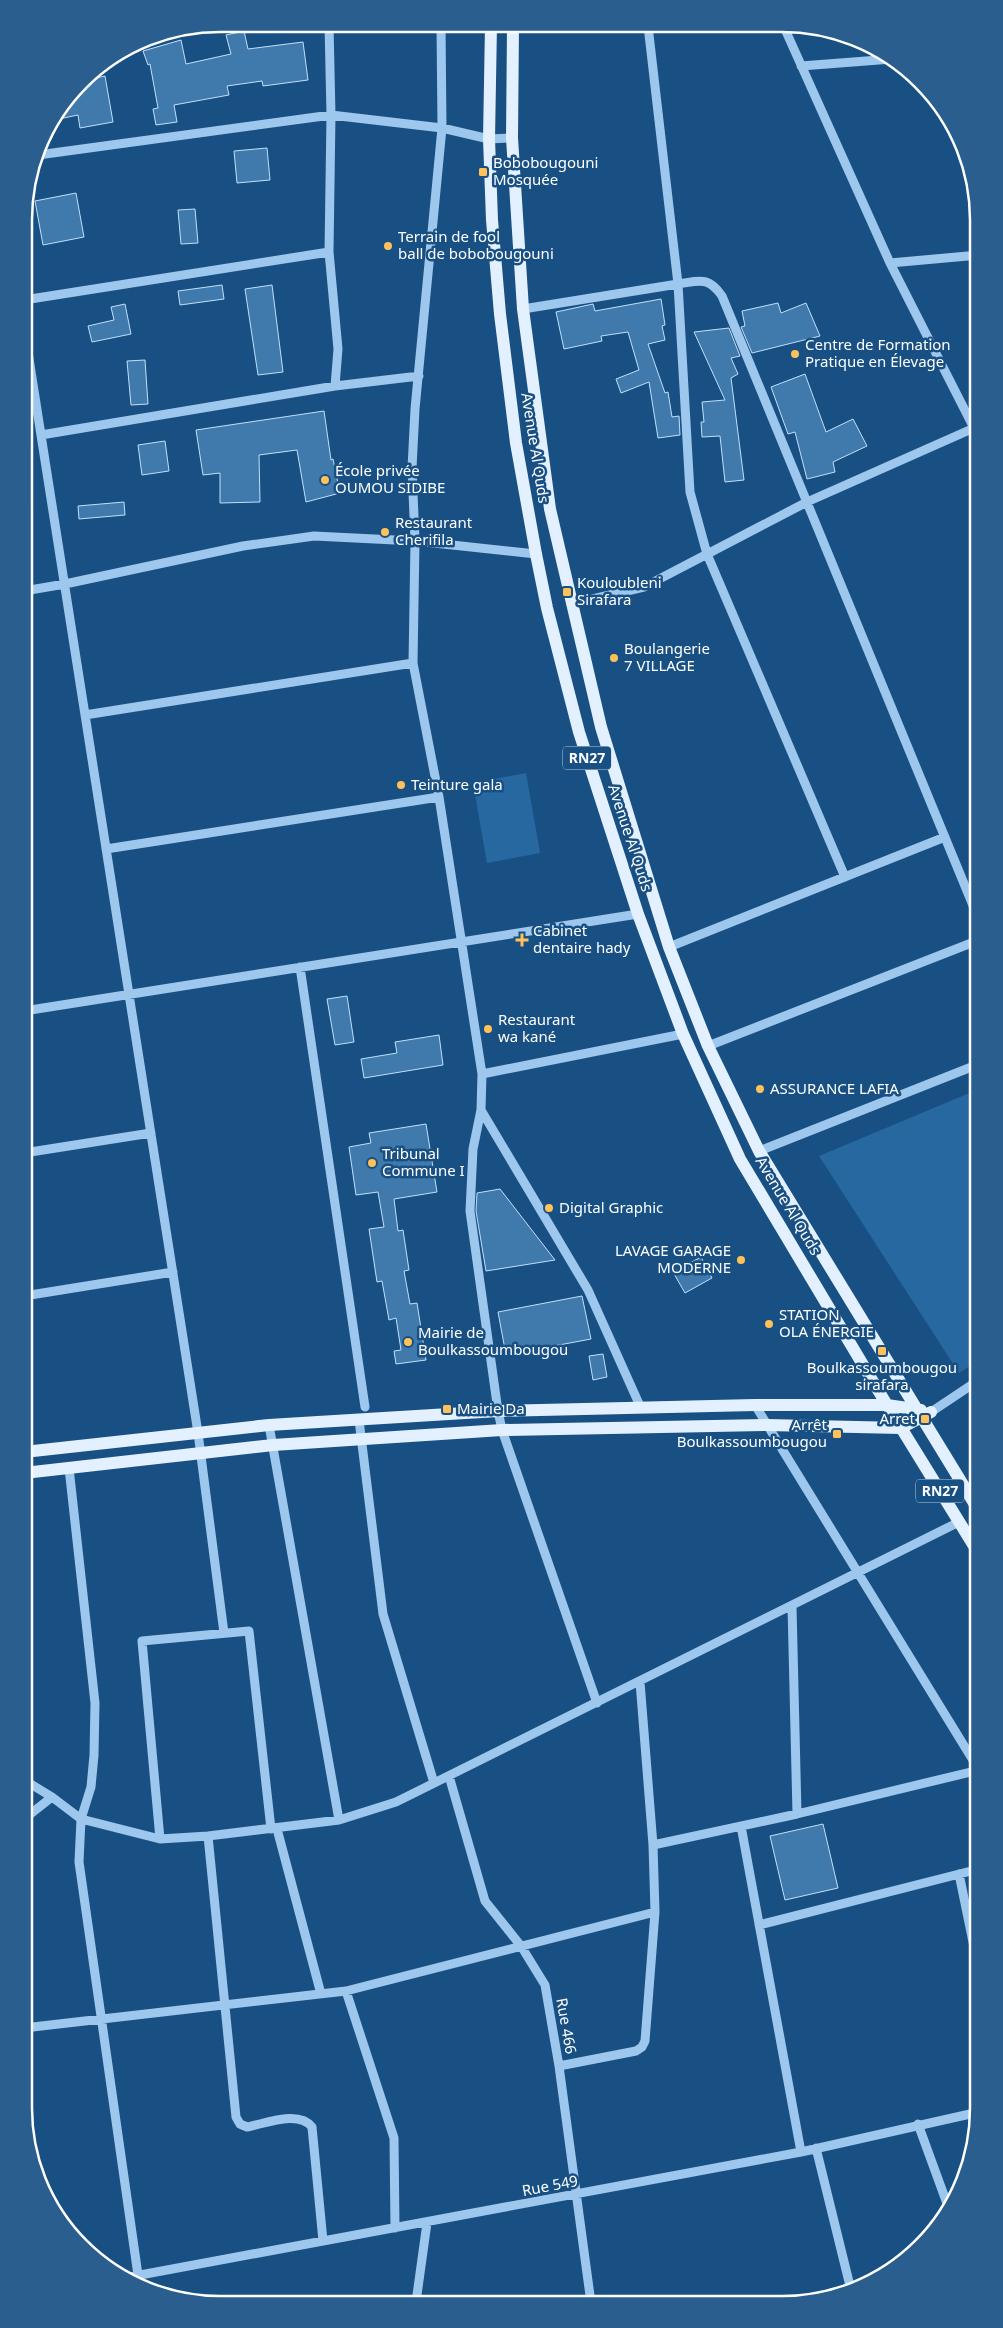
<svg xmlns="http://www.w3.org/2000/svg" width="1003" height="2328" viewBox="0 0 1003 2328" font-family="'Noto Sans',sans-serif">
  <rect width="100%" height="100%" fill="#185084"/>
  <!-- green -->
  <path fill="#2768a1" d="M526,773L540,853L487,863L473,783Z
    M979,1089V1360L959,1373L819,1156Z"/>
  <!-- building -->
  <path fill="#407aad" stroke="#c2dff9" d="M244,31L248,49L303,42L308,80L263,86L262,81L227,86L229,95L174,105L177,122L156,125L153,109L158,108L150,64L148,65L143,51L181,40L186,64L231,54L226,35Z
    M105,76L113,122L80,128L78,115L54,120L85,80Z
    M267,148L270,180L237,183L234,151Z
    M76,193L84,237L43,245L35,201Z
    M195,209L198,243L181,244L178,210Z
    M222,285L224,299L180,305L178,291Z
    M272,285L283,372L258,375L245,289Z
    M661,299L665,325L662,326L665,340L648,344L665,393L668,392L672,417L679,416L680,435L658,438L649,382L621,393L616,379L639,370L628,332L601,336L602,341L564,349L556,312L593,304L595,311Z
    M778,303L781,313L806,303L820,336L752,353L741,327L745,326L742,311Z
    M125,304L131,334L92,342L88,326L114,320L111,307Z
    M729,328L740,356L731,358L738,374L731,378L744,480L725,482L720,436L702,437L701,422H704L702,402L725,400L694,332Z
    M145,360L148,404L131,405L127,361Z
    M805,374L826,432L853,419L867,446L833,462L835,472L807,479L795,432L788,434L771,387Z
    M324,411L331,460L333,459L340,493L306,502L297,450L259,455L260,502L220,503V473L203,475L196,430Z
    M165,441L169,471L142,475L138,445Z
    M124,502L125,515L79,519L78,506Z
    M347,996L354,1042L335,1045L327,999Z
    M439,1035L443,1065L364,1078L361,1059L397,1053L395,1042Z
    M426,1124L437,1192L394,1199L398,1231L403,1230L409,1270L404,1271L410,1304L417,1303L426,1360L396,1364L394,1351L401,1350L396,1318L389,1320L382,1281L377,1282L369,1229L384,1227L378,1192L356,1195L349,1147L371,1143L369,1133Z
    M500,1189L555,1260L486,1271L476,1211L477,1193Z
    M701,1257L712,1278L685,1293L673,1272Z
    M582,1296L591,1339L506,1355L498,1312Z
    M603,1354L607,1377L593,1380L589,1356Z
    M823,1824L838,1888L785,1900L770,1836Z"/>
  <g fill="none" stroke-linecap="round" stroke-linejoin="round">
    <!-- minor -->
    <path stroke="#9dc7ec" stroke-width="9" d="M329,24L331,115L329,252L338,349L335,386
      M441,25L442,128L415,409L412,468L415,541L413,663L439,797L482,1074L481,1110L473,1149L470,1211L498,1411L502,1430L597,1703
      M648,26L678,284C700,281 708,276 722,296L979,920
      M784,27L890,263L979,438
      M801,66L892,59
      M38,155L331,115L442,128L489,139L512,138
      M890,263L979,255
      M24,300L329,252
      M523,309L678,284L690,492L707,554L845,877
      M24,327L198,1433L224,1633
      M41,435L335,386L419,376
      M24,591L65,584L243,546L314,536L415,541L536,554
      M571,604L644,587L807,502L974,428
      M85,715L413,663
      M106,849L439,797
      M669,947L945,837
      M300,967L365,1407
      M24,1011L638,914
      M708,1046L979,940
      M482,1074L683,1034
      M481,1110L588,1290L640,1406
      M759,1151L979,1064
      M24,1153L151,1133
      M24,1296L173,1272
      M755,1405L979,1770
      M931,1412L979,1380
      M359,1420L383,1614L434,1783
      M269,1425L339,1820
      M69,1468L95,1703L94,1755L91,1787L81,1819L79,1862L138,2275
      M792,1606L797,1814
      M449,1776L485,1901L521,1946L545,1985L559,2066L591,2303
      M24,1780L52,1797L81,1819L160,1839L208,1836L339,1820L396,1802L959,1522
      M24,1819L52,1797
      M741,1826L801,2152
      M277,1829L321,1994
      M208,1836L236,2117L240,2124L247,2127C267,2123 299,2110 312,2127L323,2241
      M160,1839L142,1641L249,1631L271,1829
      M653,1845L797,1814L979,1770
      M959,1874L979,1971
      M759,1925L979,1869
      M346,1991L394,2138L395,2228
      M24,2028L346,1991L655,1912
      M559,2066L636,2051L642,2047L645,2041L655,1912L653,1845L640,1682
      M918,2124L949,2209
      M816,2148L851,2290
      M124,2278L801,2152L979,2112
      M416,2302L427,2223"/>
    <!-- major -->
    <path stroke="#e2f0ff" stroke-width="12" d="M491,25L489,139L492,220L500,314L516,443L536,554L547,608L579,732L638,914L683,1034L740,1159L887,1405L979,1554
      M513,26L512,138L523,309L550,509L601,727L669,947L708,1046L759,1151L979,1511
      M24,1452L269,1425L498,1411L755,1405H887L921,1410
      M24,1473L273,1445L502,1430L767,1425L901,1428L931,1412"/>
  </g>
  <!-- markers -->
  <g fill="#ffc158" stroke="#185084" stroke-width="2">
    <rect x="478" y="167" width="10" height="10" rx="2.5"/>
    <circle cx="388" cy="246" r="5"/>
    <circle cx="795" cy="354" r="5"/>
    <circle cx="325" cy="480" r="5"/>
    <circle cx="385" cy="532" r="5"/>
    <rect x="562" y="587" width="10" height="10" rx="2.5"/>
    <circle cx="614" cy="658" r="5"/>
    <circle cx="401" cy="785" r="5"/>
    <path d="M519.5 932.5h5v5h5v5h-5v5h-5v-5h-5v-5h5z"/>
    <circle cx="488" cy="1029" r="5"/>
    <circle cx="760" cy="1089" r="5"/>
    <circle cx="372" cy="1163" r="5"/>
    <circle cx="549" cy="1208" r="5"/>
    <circle cx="741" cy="1260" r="5"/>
    <circle cx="769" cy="1324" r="5"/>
    <circle cx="408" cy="1342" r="5"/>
    <rect x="877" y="1346" width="10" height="10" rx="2.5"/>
    <rect x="442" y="1404" width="10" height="10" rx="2.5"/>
    <rect x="920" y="1414" width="10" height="10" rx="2.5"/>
    <rect x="832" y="1429" width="10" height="10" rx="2.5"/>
  </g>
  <g text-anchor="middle" stroke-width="5" stroke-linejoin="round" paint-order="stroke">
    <!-- shield labels -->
    <g fill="#185084" stroke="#bacada" stroke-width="1">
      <rect x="563" y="746.5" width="48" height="23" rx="4"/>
      <rect x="916" y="1479.5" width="48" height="23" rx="4"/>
    </g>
    <g font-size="14" font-weight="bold" fill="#fff">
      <text x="587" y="763">RN27</text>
      <text x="940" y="1496">RN27</text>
    </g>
    <!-- poi labels -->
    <g font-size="15" fill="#fff" stroke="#185084" text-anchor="start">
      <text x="493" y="168">Bobobougouni<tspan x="493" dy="17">Mosquée</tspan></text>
      <text x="398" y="242">Terrain de fool<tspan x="398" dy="17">ball de bobobougouni</tspan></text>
      <text x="805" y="350">Centre de Formation<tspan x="805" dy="17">Pratique en Élevage</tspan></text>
      <text x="335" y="476">École privée<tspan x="335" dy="17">OUMOU SIDIBE</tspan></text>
      <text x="395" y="528">Restaurant<tspan x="395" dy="17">Cherifila</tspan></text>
      <text x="577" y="588">Kouloubleni<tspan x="577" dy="17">Sirafara</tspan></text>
      <text x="624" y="654">Boulangerie<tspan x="624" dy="17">7 VILLAGE</tspan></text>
      <text x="411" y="790">Teinture gala</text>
      <text x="533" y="936">Cabinet<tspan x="533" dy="17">dentaire hady</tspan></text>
      <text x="498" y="1025">Restaurant<tspan x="498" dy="17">wa kané</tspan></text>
      <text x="770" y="1094">ASSURANCE LAFIA</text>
      <text x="382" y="1159">Tribunal<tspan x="382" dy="17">Commune I</tspan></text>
      <text x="559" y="1213">Digital Graphic</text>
      <text x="731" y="1256" text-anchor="end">LAVAGE GARAGE<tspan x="731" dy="17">MODERNE</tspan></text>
      <text x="779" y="1320">STATION<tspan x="779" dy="17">OLA ÉNERGIE</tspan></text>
      <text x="418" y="1338">Mairie de<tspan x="418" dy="17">Boulkassoumbougou</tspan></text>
      <text x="882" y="1373" text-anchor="middle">Boulkassoumbougou<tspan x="882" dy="17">sirafara</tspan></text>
      <text x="457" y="1414">Mairie Da</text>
      <text x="915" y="1424" text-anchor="end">Arret</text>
      <text x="827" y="1430" text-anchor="end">Arrêt<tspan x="827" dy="17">Boulkassoumbougou</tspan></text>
    </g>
    <!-- street labels -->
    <g font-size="15" fill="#fff" stroke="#185084">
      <text transform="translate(535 448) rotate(81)" y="5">Avenue Al Quds</text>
      <text transform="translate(630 838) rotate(72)" y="5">Avenue Al Quds</text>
      <text transform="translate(788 1206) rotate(59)" y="5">Avenue Al Quds</text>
      <text transform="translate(566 2026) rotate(80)" y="5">Rue 466</text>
      <text transform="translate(550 2186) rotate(-11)" y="5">Rue 549</text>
    </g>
  </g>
  <!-- crop -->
  <path d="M0 0H1003V2328H0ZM220 32H782A188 188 0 0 1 970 220V2108A188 188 0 0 1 782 2296H220A188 188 0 0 1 32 2108V220A188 188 0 0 1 220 32Z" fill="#2a5e8e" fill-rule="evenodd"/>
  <path fill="none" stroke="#fff" stroke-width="2.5" d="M220 32H782A188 188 0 0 1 970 220V2108A188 188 0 0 1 782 2296H220A188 188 0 0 1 32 2108V220A188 188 0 0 1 220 32Z"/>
</svg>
